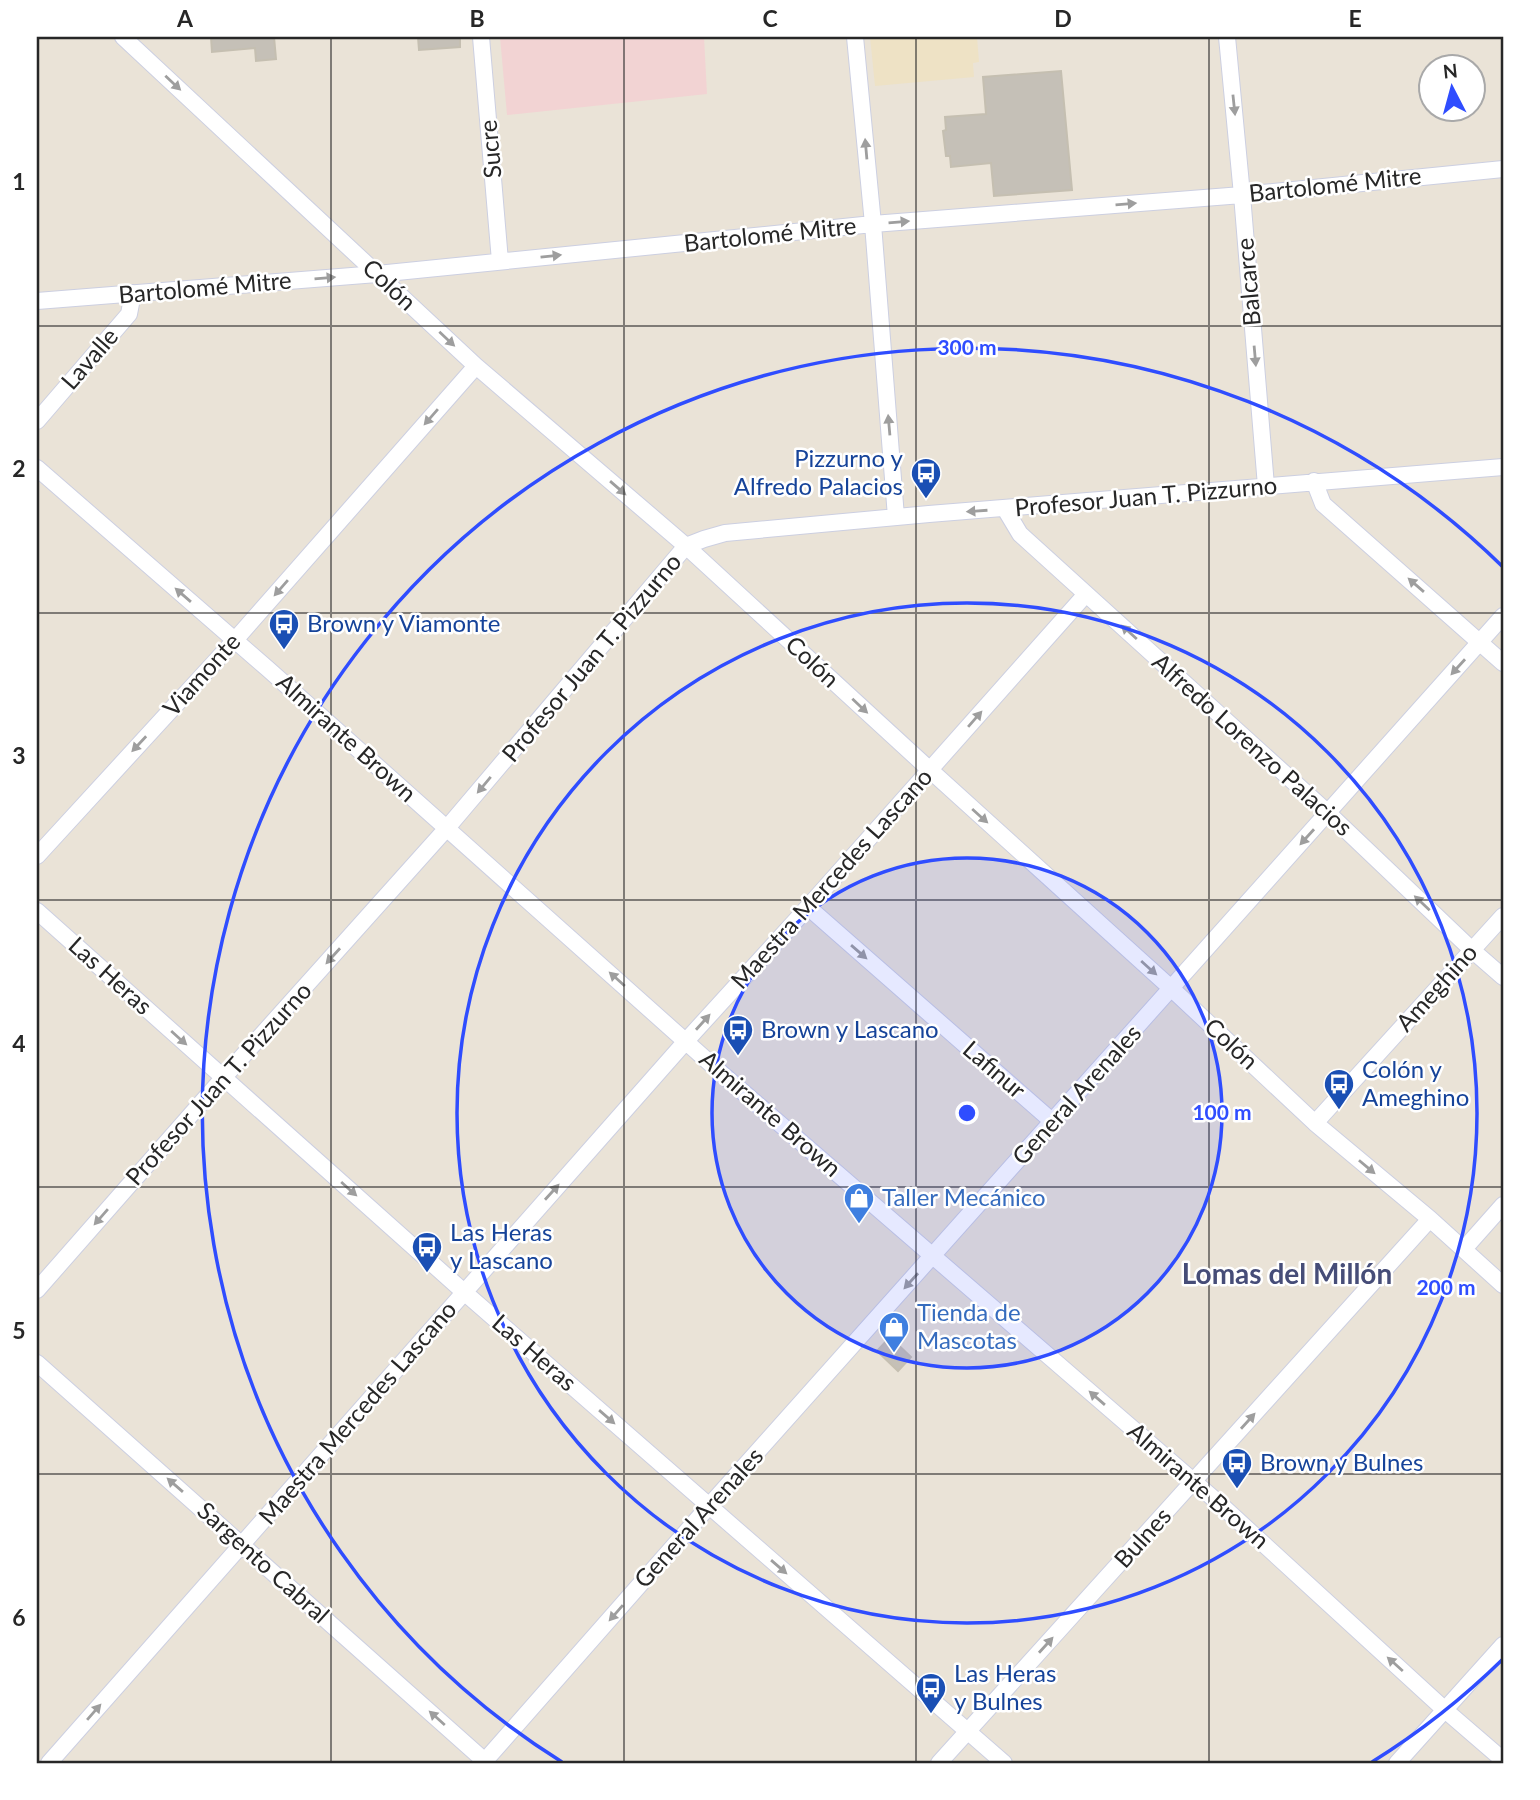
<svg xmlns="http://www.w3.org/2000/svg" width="1540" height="1800" viewBox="0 0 1540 1800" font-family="Lato,sans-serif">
  <rect width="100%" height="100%" fill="#eae3d7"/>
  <!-- education -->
  <path fill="#eee2c5" d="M870,37H977L979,62L973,63L974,77L875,86Z"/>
  <!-- medical -->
  <path fill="#f2d3d3" d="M500,37H704L707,94L507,115Z"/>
  <!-- building -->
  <path fill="#c5c0b7" stroke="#c5bfb1" stroke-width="2" d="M211,37H274L276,59L256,61L255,48L212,52Z
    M418,37H460V47L419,50Z
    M1061,71L1072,190L994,196L991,163L951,167L950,156H946L943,131L946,130L945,117L986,114L983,77Z
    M890,1337L911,1357L898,1371L877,1351Z"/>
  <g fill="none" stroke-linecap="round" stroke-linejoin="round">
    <!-- minor casing -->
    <g stroke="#cccfe1" stroke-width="18">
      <path id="minor" d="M123,37L476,366L686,546L930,770L1172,989L1315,1123L1430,1219L1503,1285
        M481,37L500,261
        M855,37L873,224L896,517
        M1227,37L1242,195L1266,486
        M37,301L377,274L873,224L1242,195L1503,169
        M37,421L129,314L133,293
        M37,468L268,669L721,1073L1221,1505L1445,1710L1503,1760
        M1314,481L1323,504L1503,663
        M1005,509L1020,534L1328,813L1472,950L1503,977
        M37,856L235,640L476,366
        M808,907L1053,1122
        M37,911L464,1292L1004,1763
        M1315,1123L1503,916
        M1464,1249L1503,1205
        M37,1290L224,1077L447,828L686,546L704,539L725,533L929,514L1503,467
        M37,1363L487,1763
        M49,1763L686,1041L808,907L1086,594
        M483,1763L709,1506L1503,616
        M939,1763L1430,1219
        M1397,1763L1503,1645"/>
    </g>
    <!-- minor -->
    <use href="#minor" stroke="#fff" stroke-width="16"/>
  </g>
  <!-- one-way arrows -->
  <defs><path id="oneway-solid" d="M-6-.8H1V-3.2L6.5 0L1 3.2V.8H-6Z" transform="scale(1.75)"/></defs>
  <g fill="#9e9e9e">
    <use href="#oneway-solid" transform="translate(173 83) rotate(43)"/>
    <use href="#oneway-solid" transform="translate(1234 105) rotate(84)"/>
    <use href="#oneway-solid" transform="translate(866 149) rotate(-95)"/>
    <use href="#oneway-solid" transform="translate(1126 204) rotate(-5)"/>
    <use href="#oneway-solid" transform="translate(899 222) rotate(-5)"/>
    <use href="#oneway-solid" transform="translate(551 256) rotate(-6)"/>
    <use href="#oneway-solid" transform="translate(325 278) rotate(-5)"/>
    <use href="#oneway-solid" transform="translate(447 339) rotate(43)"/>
    <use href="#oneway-solid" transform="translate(1255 356) rotate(85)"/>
    <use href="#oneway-solid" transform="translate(431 417) rotate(131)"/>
    <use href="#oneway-solid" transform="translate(889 425) rotate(-95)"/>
    <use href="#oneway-solid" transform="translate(618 488) rotate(41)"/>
    <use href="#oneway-solid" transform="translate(977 511) rotate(176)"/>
    <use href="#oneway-solid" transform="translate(1416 585) rotate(-139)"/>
    <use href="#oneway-solid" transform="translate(281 588) rotate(131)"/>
    <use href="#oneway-solid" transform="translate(183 595) rotate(-139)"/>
    <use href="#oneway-solid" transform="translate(1129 632) rotate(-138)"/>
    <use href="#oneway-solid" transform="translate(1458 667) rotate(132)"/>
    <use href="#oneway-solid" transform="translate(860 706) rotate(43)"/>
    <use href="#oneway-solid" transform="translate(975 719) rotate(-49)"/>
    <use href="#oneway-solid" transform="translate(139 744) rotate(133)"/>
    <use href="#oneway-solid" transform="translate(484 785) rotate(130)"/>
    <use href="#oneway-solid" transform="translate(980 816) rotate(42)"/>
    <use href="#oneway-solid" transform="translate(1307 837) rotate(132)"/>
    <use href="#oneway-solid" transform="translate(1422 903) rotate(-137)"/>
    <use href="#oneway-solid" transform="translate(859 952) rotate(41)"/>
    <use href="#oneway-solid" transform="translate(333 956) rotate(132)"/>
    <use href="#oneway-solid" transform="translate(1149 968) rotate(42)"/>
    <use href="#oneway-solid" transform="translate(617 979) rotate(-138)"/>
    <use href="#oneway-solid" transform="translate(703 1022) rotate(-48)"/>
    <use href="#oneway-solid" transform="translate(179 1038) rotate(42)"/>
    <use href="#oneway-solid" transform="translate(1367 1167) rotate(40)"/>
    <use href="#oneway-solid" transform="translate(349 1189) rotate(42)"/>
    <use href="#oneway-solid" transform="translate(552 1192) rotate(-48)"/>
    <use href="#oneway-solid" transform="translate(101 1217) rotate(131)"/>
    <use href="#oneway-solid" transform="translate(911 1281) rotate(132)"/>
    <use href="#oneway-solid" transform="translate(1097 1398) rotate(-139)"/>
    <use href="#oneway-solid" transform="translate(607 1417) rotate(41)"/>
    <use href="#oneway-solid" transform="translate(1248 1421) rotate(-48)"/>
    <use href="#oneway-solid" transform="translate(175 1485) rotate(-139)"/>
    <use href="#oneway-solid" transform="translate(779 1567) rotate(41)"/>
    <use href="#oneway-solid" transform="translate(616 1613) rotate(131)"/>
    <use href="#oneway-solid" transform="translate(1046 1645) rotate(-48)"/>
    <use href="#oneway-solid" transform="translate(1395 1664) rotate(-138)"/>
    <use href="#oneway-solid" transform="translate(94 1712) rotate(-49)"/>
    <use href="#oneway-solid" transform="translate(437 1718) rotate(-138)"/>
  </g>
  <!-- grid -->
  <path fill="none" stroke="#272727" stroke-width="2" stroke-opacity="0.55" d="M331,37V1763M624,37V1763M916,37V1763M1209,37V1763M37,326H1503M37,613H1503M37,900H1503M37,1187H1503M37,1474H1503"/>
  <!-- distance rings -->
  <circle cx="967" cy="1113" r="255" fill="#2f4dff" fill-opacity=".12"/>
  <g fill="none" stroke="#2f4dff" stroke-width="3.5">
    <circle cx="967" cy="1113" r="255"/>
    <circle cx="967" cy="1113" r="510"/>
    <path d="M1503 1659A765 765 0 0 1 1372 1762M562 1762A765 765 0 1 1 1503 567"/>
  </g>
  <!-- icons -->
  <defs>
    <g id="bus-pin" transform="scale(1.575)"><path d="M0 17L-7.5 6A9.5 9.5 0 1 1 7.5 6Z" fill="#1a4fb4" stroke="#fff"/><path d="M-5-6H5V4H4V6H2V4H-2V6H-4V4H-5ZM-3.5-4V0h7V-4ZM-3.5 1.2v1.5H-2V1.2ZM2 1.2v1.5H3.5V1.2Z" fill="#fff"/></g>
    <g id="shop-pin" transform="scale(1.575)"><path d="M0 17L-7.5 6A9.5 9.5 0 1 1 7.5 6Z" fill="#3f7fe0" stroke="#fff"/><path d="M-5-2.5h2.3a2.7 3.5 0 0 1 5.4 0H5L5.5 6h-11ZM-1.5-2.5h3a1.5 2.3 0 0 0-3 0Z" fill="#fff"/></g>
  </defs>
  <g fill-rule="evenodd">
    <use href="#bus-pin" x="926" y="473"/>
    <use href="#bus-pin" x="284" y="624"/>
    <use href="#bus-pin" x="738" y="1030"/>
    <use href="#bus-pin" x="1339" y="1084"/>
    <use href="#shop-pin" x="859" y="1198"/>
    <use href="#bus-pin" x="427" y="1247"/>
    <use href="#shop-pin" x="894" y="1327"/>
    <use href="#bus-pin" x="1237" y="1463"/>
    <use href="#bus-pin" x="931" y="1688"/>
  </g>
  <g text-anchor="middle" stroke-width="5" stroke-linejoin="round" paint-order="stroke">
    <!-- street labels -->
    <g font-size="24" fill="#272727" stroke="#fff">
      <text transform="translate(491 149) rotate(-95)" y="8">Sucre</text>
      <text transform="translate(1335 185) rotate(-6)" y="8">Bartolomé Mitre</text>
      <text transform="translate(770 235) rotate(-6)" y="8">Bartolomé Mitre</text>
      <text transform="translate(1249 282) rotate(-95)" y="8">Balcarce</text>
      <text transform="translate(389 285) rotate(43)" y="8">Colón</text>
      <text transform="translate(205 288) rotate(-5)" y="8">Bartolomé Mitre</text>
      <text transform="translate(90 359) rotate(-49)" y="8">Lavalle</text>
      <text transform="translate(1146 497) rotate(-5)" y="8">Profesor Juan T. Pizzurno</text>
      <text transform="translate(592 658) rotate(-50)" y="8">Profesor Juan T. Pizzurno</text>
      <text transform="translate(812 662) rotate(43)" y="8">Colón</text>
      <text transform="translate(202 675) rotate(-48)" y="8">Viamonte</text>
      <text transform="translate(346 738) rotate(42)" y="8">Almirante Brown</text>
      <text transform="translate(1252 745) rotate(42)" y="8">Alfredo Lorenzo Palacios</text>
      <text transform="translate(832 879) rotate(-48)" y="8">Maestra Mercedes Lascano</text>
      <text transform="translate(110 976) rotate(42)" y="8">Las Heras</text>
      <text transform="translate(1437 988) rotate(-48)" y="8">Ameghino</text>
      <text transform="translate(1231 1044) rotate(43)" y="8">Colón</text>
      <text transform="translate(994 1070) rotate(41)" y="8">Lafinur</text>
      <text transform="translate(219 1084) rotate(-48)" y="8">Profesor Juan T. Pizzurno</text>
      <text transform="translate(1077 1095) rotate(-48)" y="8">General Arenales</text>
      <text transform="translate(770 1114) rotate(41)" y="8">Almirante Brown</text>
      <text transform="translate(534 1353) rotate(41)" y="8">Las Heras</text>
      <text transform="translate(358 1413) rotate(-49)" y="8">Maestra Mercedes Lascano</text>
      <text transform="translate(1198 1486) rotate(41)" y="8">Almirante Brown</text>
      <text transform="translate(699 1518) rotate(-48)" y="8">General Arenales</text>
      <text transform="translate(1143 1538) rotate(-48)" y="8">Bulnes</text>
      <text transform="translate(263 1563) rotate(42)" y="8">Sargento Cabral</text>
    </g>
    <!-- transit labels -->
    <g font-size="24" fill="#164399" stroke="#fff" text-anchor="start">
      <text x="903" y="467" text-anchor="end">Pizzurno y<tspan x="903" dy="28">Alfredo Palacios</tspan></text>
      <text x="307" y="632">Brown y Viamonte</text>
      <text x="761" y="1038">Brown y Lascano</text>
      <text x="1362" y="1078">Colón y<tspan x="1362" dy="28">Ameghino</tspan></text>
      <text x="450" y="1241">Las Heras<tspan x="450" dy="28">y Lascano</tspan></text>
      <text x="1260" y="1471">Brown y Bulnes</text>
      <text x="954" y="1682">Las Heras<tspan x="954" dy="28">y Bulnes</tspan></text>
    </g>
    <!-- shop labels -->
    <g font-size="24" fill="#366cbe" stroke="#fff" text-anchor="start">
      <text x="882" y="1206">Taller Mecánico</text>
      <text x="917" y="1321">Tienda de<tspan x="917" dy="28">Mascotas</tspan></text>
    </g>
    <!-- quarter labels -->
    <g font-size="28" font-weight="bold" fill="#464d78" stroke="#fff">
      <text x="1287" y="1284">Lomas del Millón</text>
    </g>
  </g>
  <circle cx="967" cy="1113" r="10" fill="#2f4dff" stroke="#fff" stroke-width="3.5"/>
  <g font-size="21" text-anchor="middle" font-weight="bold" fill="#2f4dff" stroke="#fff" stroke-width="5" stroke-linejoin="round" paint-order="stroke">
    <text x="967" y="355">300 m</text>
    <text x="1222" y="1120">100 m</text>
    <text x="1446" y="1295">200 m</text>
  </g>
  <!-- border -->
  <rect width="1540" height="1800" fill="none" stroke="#ffffff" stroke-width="77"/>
  <!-- north arrow -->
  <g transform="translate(1452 88) rotate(354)"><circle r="33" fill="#ffffff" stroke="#a9a9a9" stroke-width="2"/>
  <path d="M0-5L12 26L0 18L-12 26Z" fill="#2f4dff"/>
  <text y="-10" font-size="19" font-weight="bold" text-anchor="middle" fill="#272727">N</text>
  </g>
  <rect x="38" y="38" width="1464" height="1724" fill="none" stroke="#272727" stroke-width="2.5"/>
  <g font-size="23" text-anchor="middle" font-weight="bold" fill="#272727">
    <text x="185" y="27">A</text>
    <text x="477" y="27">B</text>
    <text x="770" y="27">C</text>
    <text x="1063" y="27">D</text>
    <text x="1355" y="27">E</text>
    <text x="19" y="190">1</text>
    <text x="19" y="477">2</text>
    <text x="19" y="764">3</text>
    <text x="19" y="1052">4</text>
    <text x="19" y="1339">5</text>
    <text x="19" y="1626">6</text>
  </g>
</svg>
